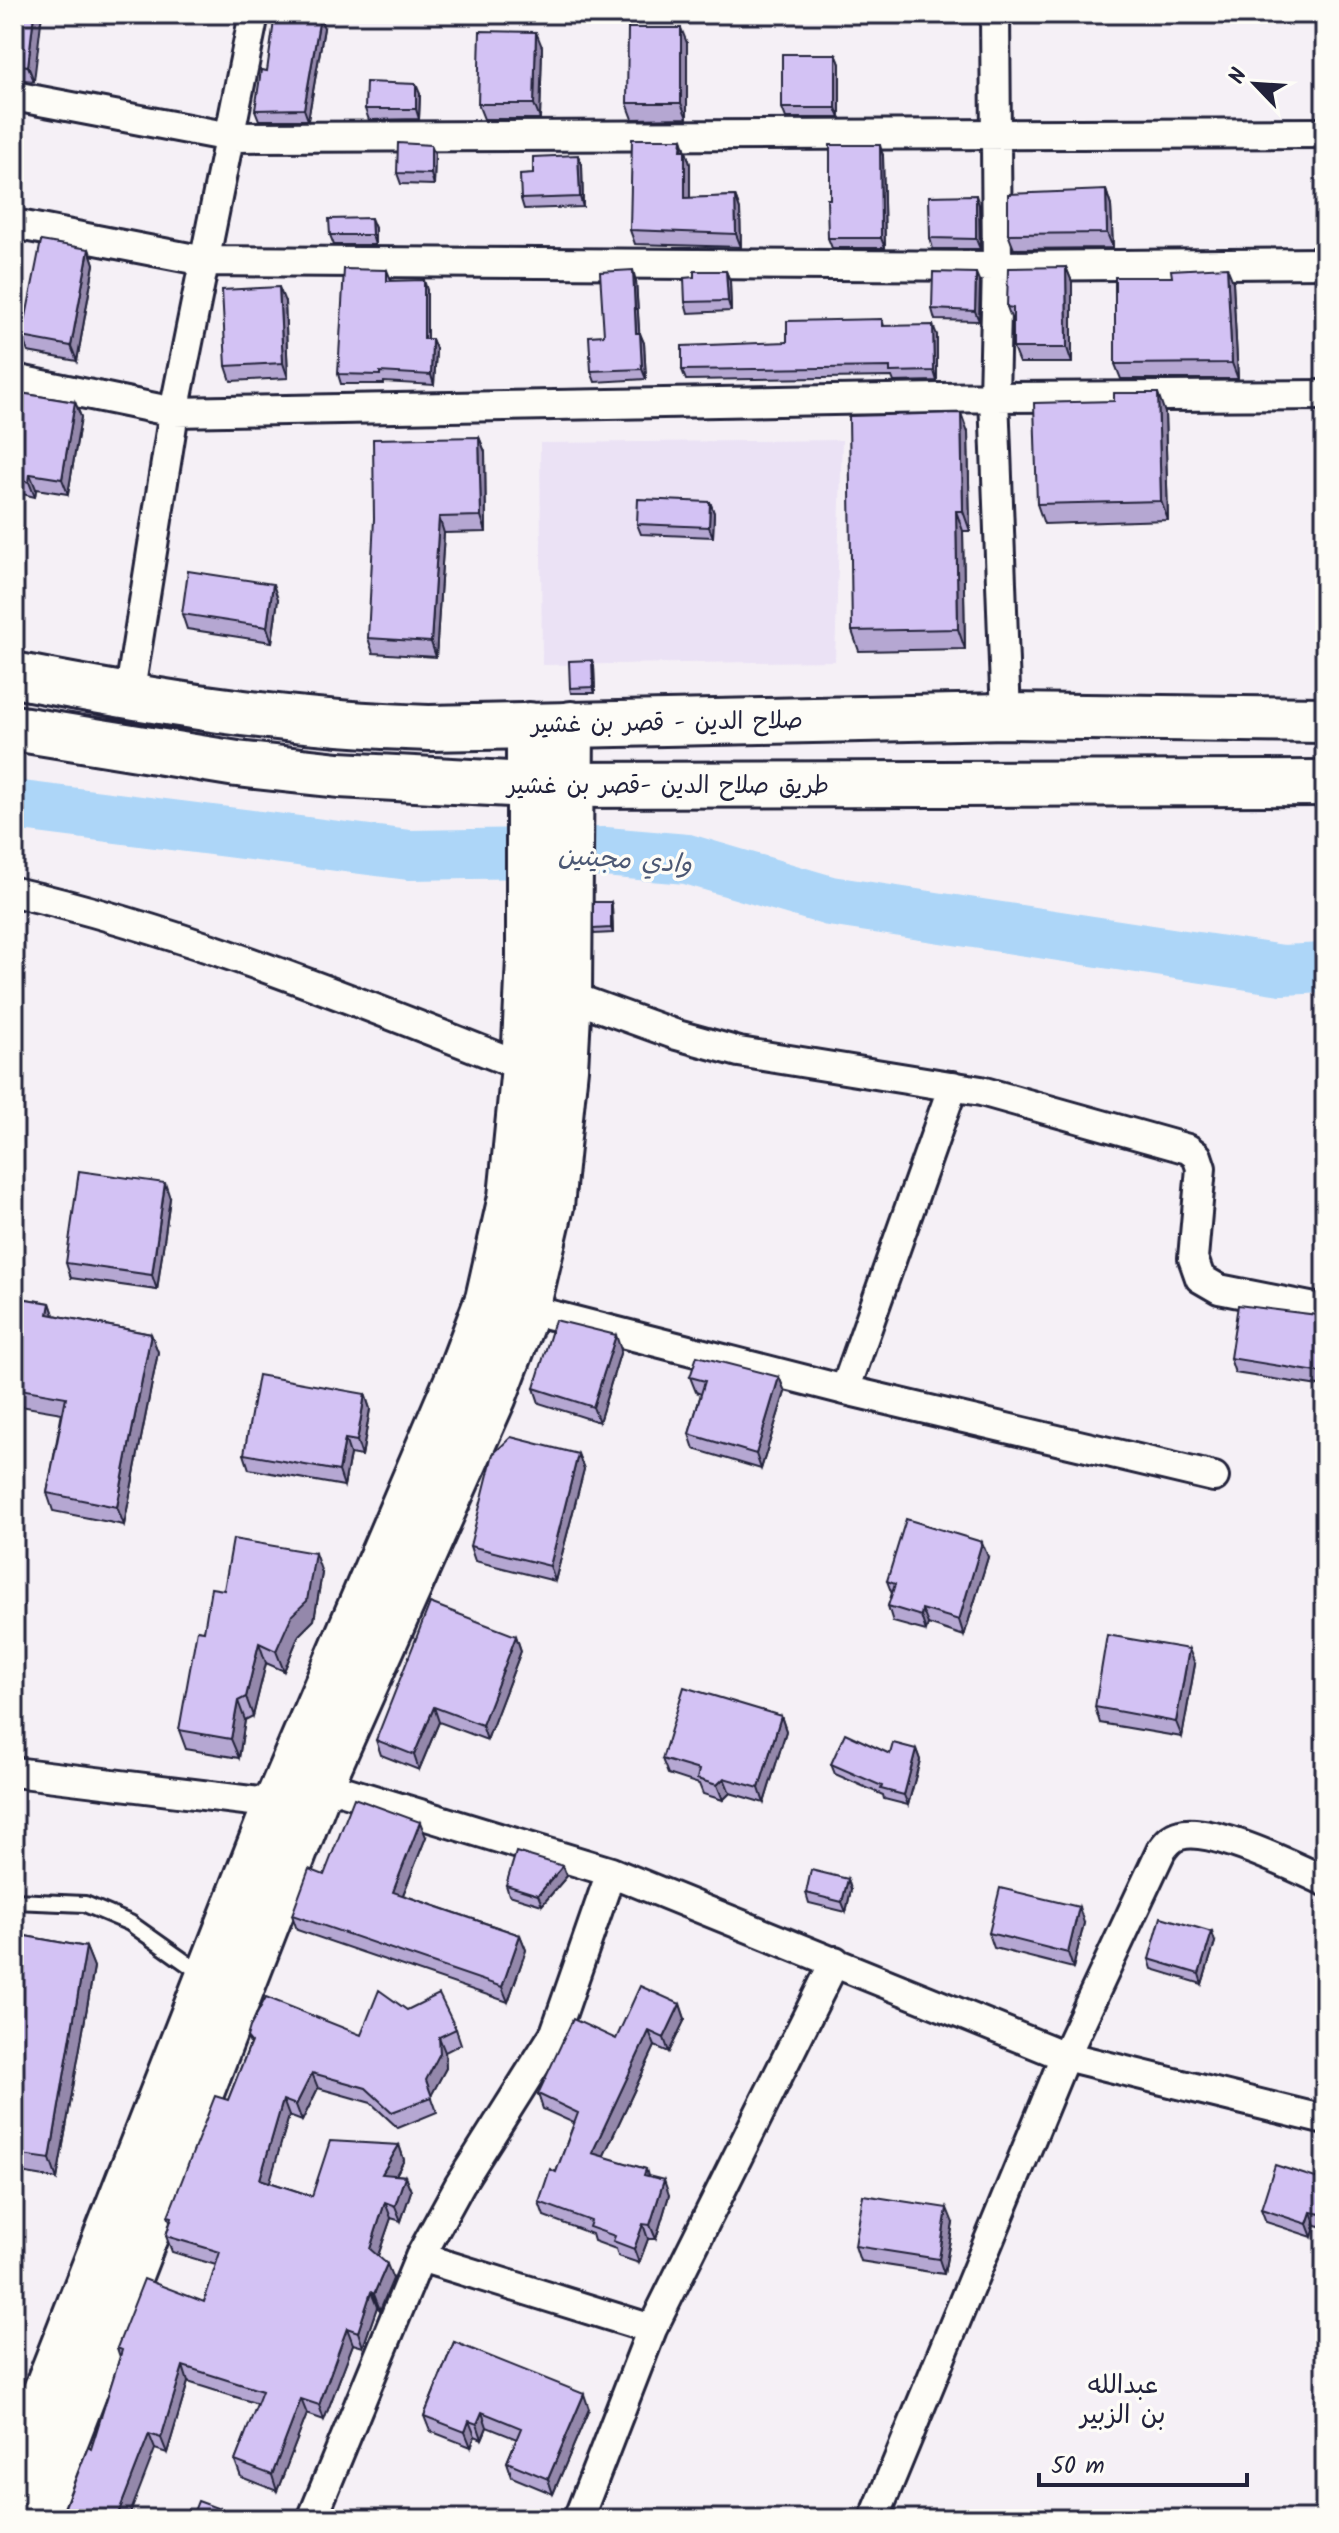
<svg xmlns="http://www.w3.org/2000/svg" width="1339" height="2533" viewBox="0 0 1339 2533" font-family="Kalam,'Playpen Sans Arabic',sans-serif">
  <rect width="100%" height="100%" fill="#f5f0f6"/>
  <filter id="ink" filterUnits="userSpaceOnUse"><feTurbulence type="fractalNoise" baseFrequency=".0125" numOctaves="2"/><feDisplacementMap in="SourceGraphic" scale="16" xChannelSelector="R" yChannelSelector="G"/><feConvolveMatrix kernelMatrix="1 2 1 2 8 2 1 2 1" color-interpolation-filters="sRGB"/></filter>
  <g filter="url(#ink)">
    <!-- built -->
    <path fill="#ebe2f5" d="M842,440L835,661L542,665L540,443Z"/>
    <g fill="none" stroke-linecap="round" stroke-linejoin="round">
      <!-- river -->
      <path stroke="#add6f8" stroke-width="50" d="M14,805L409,855L605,852L687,859L830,901L1282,970L1325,968"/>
      <!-- service casing -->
      <g stroke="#22223b" stroke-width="20">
        <path id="service" d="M14,1901L85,1904L130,1923L202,1974"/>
      </g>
      <!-- minor casing -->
      <g stroke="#22223b" stroke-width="34">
        <path id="minor" d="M995,14L997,266L994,397L1006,716
          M14,96L230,137L1325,133
          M14,224L205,261L997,266L1325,263
          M14,379L174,412L994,397L1325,395
          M129,697L174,412L254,14
          M14,892C189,932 357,1002 524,1067
          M569,996L677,1035L739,1052L981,1091L1188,1149L1197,1156L1201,1168L1193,1258L1200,1278L1219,1289L1325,1310
          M512,1305L845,1390L1214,1477
          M845,1390L953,1086
          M14,1772L276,1804
          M321,1784L611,1872L1065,2056L1325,2120
          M420,2257L652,2329
          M312,2519L420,2257L460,2184L555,2033L611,1872
          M578,2519L652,2329L835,1961
          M874,2519L1065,2056L1161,1851C1166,1844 1171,1837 1180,1835C1211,1826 1295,1867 1325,1881"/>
      </g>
      <!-- primary casing -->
      <g stroke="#22223b" stroke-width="50">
        <path id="primary" d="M14,2472L276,1804L456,1383L488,1299L511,1197L524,1067L529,958V725
          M35,2519L321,1784L494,1396L527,1309L551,1206L565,1068L569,996L571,724"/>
      </g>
      <!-- trunk casing -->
      <g stroke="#22223b" stroke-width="50">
        <path id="trunk" d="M14,675C152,702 289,724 429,728L1006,716L1325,720
          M14,728L237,764L339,775L528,785L1325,783"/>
      </g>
      <!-- service -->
      <use href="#service" stroke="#fdfcf7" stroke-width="14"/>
      <!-- minor -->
      <use href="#minor" stroke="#fdfcf7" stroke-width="28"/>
      <!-- primary -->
      <use href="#primary" stroke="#fdfcf7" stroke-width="44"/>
      <!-- trunk -->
      <use href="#trunk" stroke="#fdfcf7" stroke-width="44"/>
    </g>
    <!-- wall -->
    <path fill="#b5a7d2" stroke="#22223b" stroke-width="2" d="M14,14L34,81L14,79Z
      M324,28L308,120H259L255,110L267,71Z
      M687,43V118L633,119L627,103Z
      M542,47L540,119H484L478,104Z
      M836,54L840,64V118H786L782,108Z
      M420,94L419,119L369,120L365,109Z
      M682,139L690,164V198L735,196L740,210L741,247L635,244L630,230Z
      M435,155L434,185L401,184L397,173Z
      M883,156L885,248H832L828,238Z
      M582,165L583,207L524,209L521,199L533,174Z
      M1106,190L1111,206L1113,248L1014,249L1008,234Z
      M979,205L980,249H933L930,238Z
      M375,228V245H334L330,235Z
      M89,249L94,264L77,361L28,352L22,337Z
      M1066,267L1072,282V363H1019L1013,348V323L1007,307Z
      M387,270L391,280L427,290V339H432L436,349L434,385L384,382V384H341L338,374Z
      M726,271L730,281L731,311L688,313L685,302L694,277Z
      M1172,277L1233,282L1238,379H1121L1115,364Z
      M636,281L639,333L644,343L646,379L595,382L591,371L604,335Z
      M980,283L979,321L935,320L932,309Z
      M285,302L288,378L231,381L226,366Z
      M882,319L884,326L937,335V381L894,382L892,377L686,380L682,370L787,342Z
      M14,392L75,402L81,417L68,494L36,489L35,497L14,492Z
      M1114,401L1165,413L1168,520L1044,524L1037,504Z
      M968,433L970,531H963L965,649L859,651L852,631Z
      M479,437L485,452L486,532L444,533L436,657L373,653L368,638Z
      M710,502L714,513L713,537L641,534L637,524Z
      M278,599L272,642L187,629L182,614Z
      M594,666L595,693H571L570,688Z
      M611,902L612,907L613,933L594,934L593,929Z
      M170,1198L157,1290L71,1278L66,1263Z
      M14,1297L50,1303L54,1315L151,1334L158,1352L124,1525L53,1511L47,1493L62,1413L14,1405Z
      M1325,1316V1387L1235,1373L1230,1358Z
      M621,1350L599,1422L539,1403L534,1388Z
      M690,1377H779L785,1392L761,1469L694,1449L689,1434L701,1394L696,1392Z
      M365,1394L370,1409L362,1456L350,1454L344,1486L249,1469L244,1454Z
      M578,1454L584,1469L555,1581L475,1561L470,1546Z
      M988,1557L964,1636L928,1624L926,1631L893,1622L888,1606L892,1594L887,1581Z
      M322,1573L314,1620L299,1635L284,1671L266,1663L253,1716L245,1720L239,1758L186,1749L179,1730L204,1631L224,1590Z
      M516,1636L521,1651L487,1740L439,1722L419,1770L381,1755L376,1740Z
      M1195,1664L1182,1737L1100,1723L1095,1707Z
      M781,1716L786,1731L764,1803L730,1793L723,1800L703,1794L699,1784L668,1774L662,1759Z
      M916,1749L920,1760L908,1805L884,1799L883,1795L835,1774L831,1764Z
      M426,1837L403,1895L520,1935L526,1950L508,2002L297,1930L292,1915L324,1875Z
      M567,1876L542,1905L509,1895L506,1885Z
      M851,1889L846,1912L809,1903L806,1893Z
      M1084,1923L1073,1968L994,1948L989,1933Z
      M14,1934L86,1947L94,1967L57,2179L14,2172Z
      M1215,1942L1202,1984L1152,1969L1149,1959Z
      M680,2004L685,2019L669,2052L655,2046L603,2157L646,2169L648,2176L669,2195L656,2239H648L639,2263L618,2256L616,2249L594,2241L592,2234L544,2216L539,2202L556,2172L574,2123L543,2109L538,2094L616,2039Z
      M407,2010L456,2029L461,2044L445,2052L446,2068L431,2095L437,2112L398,2128L371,2103L318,2088L302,2121L289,2116L269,2182L312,2196L399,2145L404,2160L396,2175L405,2176L411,2191L401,2221L391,2218L378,2256L393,2279L380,2310L377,2307L363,2347L353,2344L324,2420L307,2414L277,2491L241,2477L235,2461L258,2404L188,2382L167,2453L155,2449L64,2515L63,2512L91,2449L120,2357L117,2348L204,2302L216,2265L172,2252L166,2236L170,2221L168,2216L228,2100L250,2044L247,2037L361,2035Z
      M1325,2181V2227L1316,2225L1312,2237L1266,2222L1261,2209Z
      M953,2223L944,2274L860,2261L855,2246Z
      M454,2342L589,2409L553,2494L512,2477L507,2462L517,2439L487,2427L482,2439L475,2436L471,2447L430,2431L424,2416Z"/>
    <!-- shaded-wall -->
    <path fill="#9488ab" stroke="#22223b" stroke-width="2" d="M34,14H42L34,81L28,66Z
      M320,17L324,28L308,120L304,109Z
      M681,28L687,43V118L681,103Z
      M536,32L542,47L540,119L534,104Z
      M836,54L840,64V118L836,108Z
      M416,84L420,94L419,119L416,109Z
      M682,139L690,164V212L685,198Z
      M431,145L435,155L434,185L431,174Z
      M880,145L883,156L885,248L881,238Z
      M578,155L582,165L583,207L580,197Z
      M1106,190L1111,206L1113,248L1107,233Z
      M976,195L979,205L980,249L976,239Z
      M735,196L740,210L741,247L736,234Z
      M371,218L375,228V245L372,235Z
      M89,249L94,264L77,361L71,346Z
      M1066,267L1072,282V363L1067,348Z
      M1227,267L1233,282L1238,379L1232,363Z
      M633,270L636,281L640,344L636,333Z
      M726,271L730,281L731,311L728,301Z
      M976,273L980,283L979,321L975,311Z
      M424,280L427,290V348L424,339Z
      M279,287L285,302L288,378L283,363Z
      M933,325L937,335V381L934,371Z
      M640,333L644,343L646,379L642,369Z
      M432,339L436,349L434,385L431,375Z
      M1158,393L1165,413L1168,520L1161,501Z
      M75,402L81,417L68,494L62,479Z
      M961,413L968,433L970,531L963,511Z
      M479,437L485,452L486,532L481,516Z
      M30,474L36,489L35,497L29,482Z
      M710,502L714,513L713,537L709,527Z
      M956,511L963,531L965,649L958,629Z
      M439,517L444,533L436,657L431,642Z
      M273,584L278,599L272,642L267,627Z
      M592,660L594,666L595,693L593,687Z
      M611,902L612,907L613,933L611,928Z
      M165,1183L170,1198L157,1290L152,1275Z
      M50,1303L56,1321L48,1314Z
      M151,1334L158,1352L124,1525L117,1507Z
      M616,1335L621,1350L599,1422L593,1407Z
      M779,1377L785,1392L761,1469L756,1454Z
      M365,1394L370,1409L362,1456L357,1441Z
      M345,1439L350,1454L344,1486L339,1471Z
      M578,1454L584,1469L555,1581L550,1566Z
      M982,1542L988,1557L964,1636L959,1620Z
      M315,1553L322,1573L314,1620L299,1635L284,1671L276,1651Z
      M922,1609L928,1624L926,1631L921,1616Z
      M516,1636L521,1651L487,1740L482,1725Z
      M259,1643L266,1663L253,1716L246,1697Z
      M1189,1649L1195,1664L1182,1737L1176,1722Z
      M238,1701L245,1720L239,1758L231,1739Z
      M434,1707L439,1722L419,1770L414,1755Z
      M781,1716L786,1731L764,1803L759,1788Z
      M916,1749L920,1760L908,1805L904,1795Z
      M724,1778L730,1793L723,1800L717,1785Z
      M420,1822L426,1837L398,1907L393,1892Z
      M563,1866L567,1876L542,1905L538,1895Z
      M848,1879L851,1889L846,1912L842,1902Z
      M1079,1907L1084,1923L1073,1968L1068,1953Z
      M1212,1932L1215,1942L1202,1984L1199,1974Z
      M520,1935L526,1950L508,2002L502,1987Z
      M86,1947L94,1967L57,2179L50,2159Z
      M680,2004L685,2019L669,2052L664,2038Z
      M649,2031L655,2046L598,2168L592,2153Z
      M439,2037L445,2052L446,2068L431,2096L426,2080Z
      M312,2073L318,2088L302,2121L296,2105Z
      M283,2100L289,2116L266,2195L260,2179Z
      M399,2145L404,2160L388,2190L382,2174Z
      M405,2176L411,2191L401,2221L395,2206Z
      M664,2180L669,2195L656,2239L650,2225Z
      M385,2202L391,2218L375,2264L370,2249Z
      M947,2208L953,2223L944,2274L939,2259Z
      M1311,2212L1316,2225L1312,2237L1307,2224Z
      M643,2224L648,2239L639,2263L634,2249Z
      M387,2264L393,2279L380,2310L374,2294Z
      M371,2292L377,2307L363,2347L358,2332Z
      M347,2328L353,2344L324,2420L319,2405Z
      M183,2366L188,2382L167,2453L161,2438Z
      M584,2394L589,2409L553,2494L548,2479Z
      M301,2399L307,2414L277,2491L272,2475Z
      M482,2412L487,2427L482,2439L477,2424Z
      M469,2421L475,2436L471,2447L465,2432Z
      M149,2434L155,2449L128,2519H116Z
      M220,2509L223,2519H216Z"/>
    <!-- building -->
    <path fill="#d3c2f4" stroke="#22223b" stroke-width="2" d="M14,14H34L28,66L14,64Z
      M275,14H295L320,17L304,109L255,110L261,70L267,71Z
      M628,28H681V103H627Z
      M480,31L536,32L534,104H478Z
      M782,54H836V108H782Z
      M366,82L416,84V109H365Z
      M632,139H682L681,150H685V198L735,196L736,234L630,230Z
      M398,143L431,145V174L397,173Z
      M830,145H880L881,238H828L827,199H830Z
      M578,155L580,197L521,199L520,175L533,174V157Z
      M1106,190L1107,233L1008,234V194Z
      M976,195V239L930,238L929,196Z
      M371,218L372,235H330L329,219Z
      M41,241L89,249L71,346L22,337Z
      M1066,267L1067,348H1013V308L1007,307L1008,268Z
      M1227,267L1232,363L1115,364V277H1172L1171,270Z
      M344,269L387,270V281L424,280V339H432L431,375L380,372V375L338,374Z
      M633,270L636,333H640L642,369L591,371L589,336L604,335L600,272Z
      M694,271H726L728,301L685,302L684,278L694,277Z
      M933,272L976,273L975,311L932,309Z
      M279,287L283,363L226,366L222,290Z
      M882,319V326L933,325L934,371L890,372V367L682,370V346L787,342V321Z
      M14,392L75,402L62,479L30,474L29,482L14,478Z
      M1114,393H1158L1161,501L1037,504L1034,403L1114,401Z
      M961,413L963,511H956L958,629L852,631L849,416Z
      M479,437L481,516L439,517L431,642L368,638L374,519L373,439Z
      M638,499L710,502L709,527L637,524Z
      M188,571L273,584L267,627L182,614Z
      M592,660L593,687L570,688L569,661Z
      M593,902H611V928L593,929Z
      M79,1171L165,1183L152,1275L66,1263Z
      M14,1297L50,1303L48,1314L151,1334L117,1507L47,1493L66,1397L14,1388Z
      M1238,1305L1325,1316V1357L1323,1373L1230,1358Z
      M555,1320L616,1335L593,1407L534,1388Z
      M697,1356L779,1377L756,1454L689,1434L705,1381L690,1377Z
      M258,1375L365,1394L357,1441L345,1439L339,1471L244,1454Z
      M511,1437L578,1454L550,1566L470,1546L493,1454Z
      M906,1519L982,1542L959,1620L922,1609L921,1616L888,1606L895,1584L887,1581Z
      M233,1539L315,1553L307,1601L292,1615L276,1651L259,1643L246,1697L238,1701L231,1739L179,1730L197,1630L204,1631L211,1588L224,1590Z
      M430,1603L516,1636L482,1725L434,1707L414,1755L376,1740Z
      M1107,1635L1189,1649L1176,1722L1095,1707Z
      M684,1687L781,1716L759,1788L724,1778L717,1785L697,1779L699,1770L662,1759Z
      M845,1733L890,1754L893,1743L916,1749L904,1795L881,1789L882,1786L831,1764Z
      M354,1798L420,1822L393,1892L520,1935L502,1987L292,1915L309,1869L324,1875Z
      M516,1852L563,1866L538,1895L506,1885Z
      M811,1870L848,1879L842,1902L806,1893Z
      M1000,1888L1079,1907L1068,1953L989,1933Z
      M1161,1917L1212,1932L1199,1974L1149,1959Z
      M14,1934L86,1947L50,2159L14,2154Z
      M640,1986L680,2004L664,2038L649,2031L592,2153L646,2169L644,2175L664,2180L650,2225L643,2224L634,2249L613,2241L615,2236L589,2227L591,2221L539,2202L550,2169L556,2172L578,2113L538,2094L573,2019L616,2039Z
      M379,1990L407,2010L439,1994L456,2029L439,2037L440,2053L426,2080L432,2097L392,2112L366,2088L312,2073L296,2105L283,2100L260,2179L312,2196L330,2141L399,2145L382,2174L405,2176L395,2206L385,2202L370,2249L387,2264L374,2294L371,2292L358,2332L347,2328L319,2405L301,2399L272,2475L235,2461L262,2391L183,2366L161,2438L149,2434L116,2519H63L65,2513L63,2512L88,2447L91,2449L122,2350L117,2348L144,2279L204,2302L220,2252L166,2236L172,2217L168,2216L215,2096L228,2100L251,2042L247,2037L250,2027L266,1997L361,2035Z
      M1275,2165L1325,2181V2215L1311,2212L1307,2224L1261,2209Z
      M863,2195L947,2208L939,2259L855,2246Z
      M454,2342L584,2394L548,2479L507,2462L521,2428L482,2412L477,2424L469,2421L465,2432L424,2416Z
      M198,2501L220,2509L216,2519H191Z"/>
  </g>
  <g text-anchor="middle" stroke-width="7" stroke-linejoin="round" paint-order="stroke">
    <!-- street labels -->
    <g font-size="24" fill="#22223b" stroke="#fdfcf7">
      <text transform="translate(667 722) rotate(-1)" y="8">صلاح الدين - قصر بن غشير</text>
      <text x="668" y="793">طريق صلاح الدين -قصر بن غشير</text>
    </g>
    <!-- water labels -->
    <g font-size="26" font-style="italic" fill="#4c5874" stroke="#fdfcf7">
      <text transform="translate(625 859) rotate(4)" y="9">وادي مجينين</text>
    </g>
    <!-- neighbourhood labels -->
    <g font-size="26" fill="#22223b" stroke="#fdfcf7">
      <text x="1123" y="2393">عبدالله<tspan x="1123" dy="30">بن الزبير</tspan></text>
    </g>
  </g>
  <!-- margin -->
  <rect width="1339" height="2533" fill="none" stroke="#fdfcf7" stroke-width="48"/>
  <rect x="24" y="24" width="1291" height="2485" fill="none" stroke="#22223b" stroke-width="3" filter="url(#ink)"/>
  <!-- north arrow -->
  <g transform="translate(1255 84) rotate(295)" stroke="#fdfcf7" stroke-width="6" paint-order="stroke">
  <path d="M0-6L14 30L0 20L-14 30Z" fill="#22223b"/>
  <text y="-12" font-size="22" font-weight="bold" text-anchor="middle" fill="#22223b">N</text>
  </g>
  <!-- scale -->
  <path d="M1039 2473v12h208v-12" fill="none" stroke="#22223b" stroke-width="4"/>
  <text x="1051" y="2473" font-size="24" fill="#22223b" stroke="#fdfcf7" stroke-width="6" paint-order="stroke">50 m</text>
</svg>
